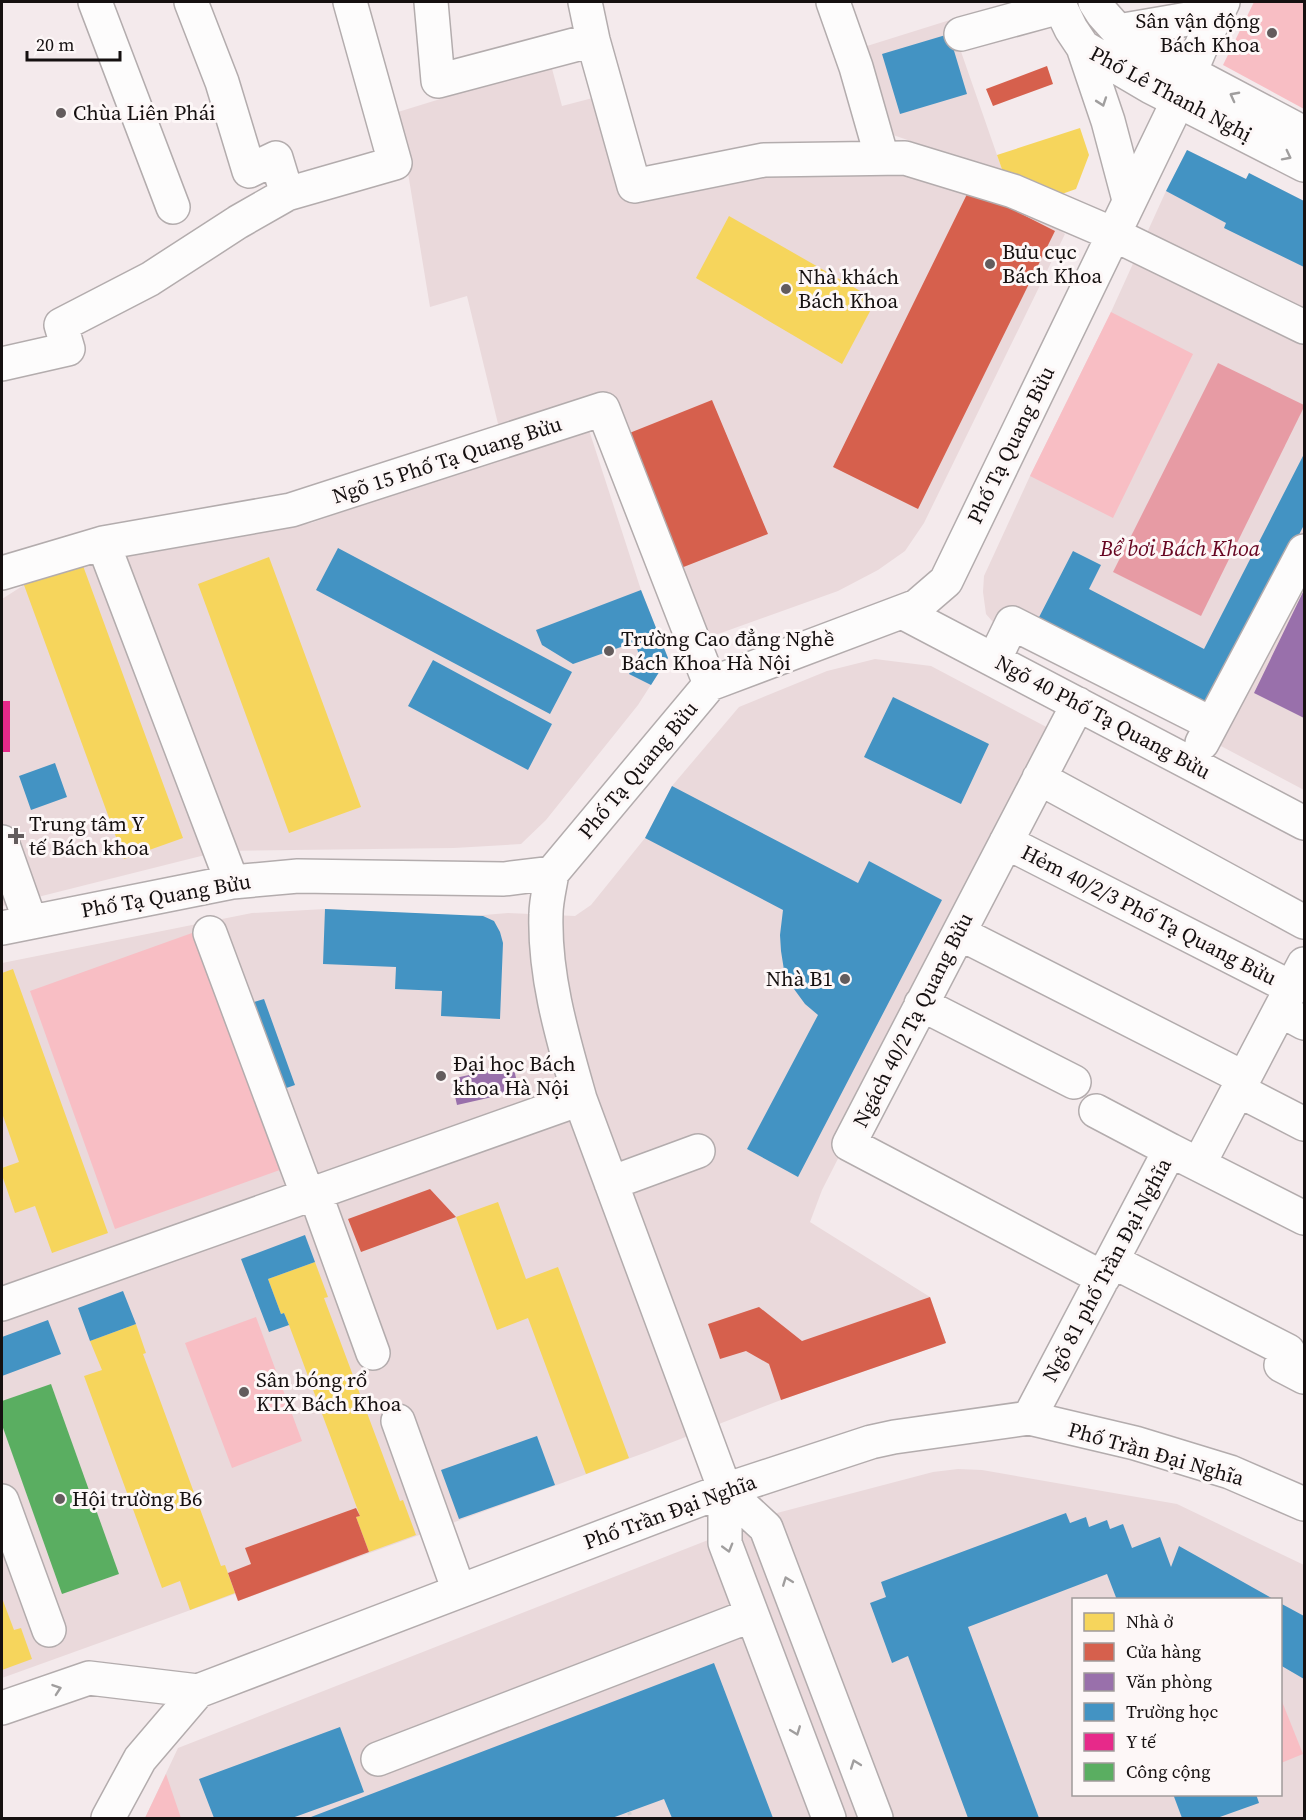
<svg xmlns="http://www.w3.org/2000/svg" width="1306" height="1820" viewBox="0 0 1306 1820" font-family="'Source Serif 4',serif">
  <rect width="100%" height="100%" fill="#f4eaec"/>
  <!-- built -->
  <path fill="#ead9db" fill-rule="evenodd" d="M950,20L1005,178L940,151L893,135L867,46Z
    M551,65L562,106L608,94L634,180L902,166L1030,208L1065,234L924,523L905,551L878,570L838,591L707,638L611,395L500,432L467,296L430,307L398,112Z
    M1187,150L1246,179L1249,173L1304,201V790L998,628L986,614L983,592L984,576L1030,476L1111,312L1166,191Z
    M588,427L641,590L668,658L638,705L546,820L521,844L454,848L221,851L2,906V599L24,585L86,563L311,523Z
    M875,659L931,666L1056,732L822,1190L810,1222L930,1297L946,1343L781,1400L647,1452L238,1601L235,1594L2,1678V963L252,913L325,909L472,916L508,913L575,916L591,905L645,838L672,786L739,707L827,671Z
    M958,1469L982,1470L1177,1504L1304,1565V1818H145L178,1748L777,1513L933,1472ZM1074,1600H1280V1794H1074Z"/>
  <!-- green -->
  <path fill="#f8bec4" d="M1254,2H1304V109L1223,65Z
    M1111,312L1193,354L1113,518L1030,476Z
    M206,928L291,1166L115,1229L30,991Z
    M256,1317L302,1441L232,1468L185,1343Z
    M1281,1699L1303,1754L1281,1763L1280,1699Z
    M166,1774L181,1818H145Z"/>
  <!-- water -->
  <path fill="#e79ba4" d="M1218,363L1304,405V407L1201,616L1113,572Z"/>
  <!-- homes -->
  <path fill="#f6d55c" d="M1080,128L1089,155L1076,189L1059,195L1005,178L997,155Z
    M729,216L876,300L842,364L696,278Z
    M269,557L361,807L289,833L198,584Z
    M82,563L183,838L124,859L24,585Z
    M13,969L108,1233L52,1253L35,1206L15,1213L2,1175V1168L19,1162L2,1113V973Z
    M498,1202L526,1279L558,1267L629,1458L586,1474L528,1318L497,1330L456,1217Z
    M315,1262L328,1297L324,1298L400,1501L403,1500L416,1535L369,1552L356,1517L360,1516L289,1325L284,1313L281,1314L268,1279Z
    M136,1324L146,1353L143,1354L221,1566L225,1565L235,1593L190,1610L180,1581L162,1588L84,1376L102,1370L90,1341Z
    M2,1598L14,1630L21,1628L32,1659L2,1670Z"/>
  <!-- shops -->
  <path fill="#d6604d" d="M1047,66L1053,84L993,106L986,89Z
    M970,188L1055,231L918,509L833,467Z
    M712,400L768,534L681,568L627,434Z
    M430,1189L456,1217L361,1252L348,1219Z
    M930,1297L946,1343L781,1400L769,1364L746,1351L720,1359L708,1324L759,1307L802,1341Z
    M356,1508L360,1516L356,1517L369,1552L238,1601L228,1573L251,1564L245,1548Z"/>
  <!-- offices -->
  <path fill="#9970ab" d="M1304,590V718L1254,693Z
    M513,1065L519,1091L457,1105L451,1079Z"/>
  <!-- schools -->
  <path fill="#4393c3" d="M949,34L967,94L900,114L882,54Z
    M1187,150L1246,179L1249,173L1304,201V267L1224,228L1226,223L1166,191Z
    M1304,454V525L1207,714L1035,625L1073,551L1101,565L1089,589L1204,649Z
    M338,548L572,672L550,714L316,590Z
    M641,590L668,658L651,685L629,674L639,655L635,642L573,664L542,645L536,630Z
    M433,660L552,724L528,770L408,706Z
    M893,697L989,744L961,804L864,757Z
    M55,763L67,797L31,810L19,776Z
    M672,786L858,883L869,861L942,900L798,1177L747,1149L818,1015L805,1004L794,989L784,970L781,951L780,935L783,910L645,838Z
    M325,909L483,916L494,921L500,932L503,943L500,1019L441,1016L442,991L395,989L396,967L323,964Z
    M264,999L295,1085L272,1093L241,1006Z
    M305,1235L315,1262L268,1279L281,1314L284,1313L289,1325L269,1332L241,1259Z
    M123,1291L136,1324L90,1341L78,1308Z
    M48,1320L61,1354L2,1376V1337Z
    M537,1436L555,1485L459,1519L441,1470Z
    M1066,1513L1070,1523L1086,1517L1089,1527L1107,1520L1110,1529L1123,1524L1132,1548L1160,1537L1171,1567L1179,1546L1275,1600H1117L1107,1574L968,1627L1039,1818H968L908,1656L892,1663L870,1603L886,1597L881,1582Z
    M1280,1603L1304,1616V1679L1280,1665Z
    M714,1663L773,1818H672L664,1799L612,1818H311V1817Z
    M340,1727L364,1792L292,1818H214L199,1779Z
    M1173,1794H1256L1259,1803L1217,1818H1182Z"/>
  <!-- health -->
  <path fill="#e7298a" d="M2,701H10V752H2Z"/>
  <!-- public -->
  <path fill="#5aae61" d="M51,1384L119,1574L62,1594L2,1425V1401Z"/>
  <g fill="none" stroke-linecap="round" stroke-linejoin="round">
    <!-- minor casing -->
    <g stroke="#b3acad" stroke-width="36">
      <path id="minor" d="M95,2L173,207
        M191,2L222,82L249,171L276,158L287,194L395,163L350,2
        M431,2L438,81L593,40
        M585,2L593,40L634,186L764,160L905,158L1013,191L1113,234L1304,327
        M833,2L856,67L882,158
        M961,34L1060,7
        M2,364L68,349L61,325L150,279L238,222L287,194
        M103,543L232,882
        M2,573L103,543L291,510L603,409L710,684
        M902,612L1304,823
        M994,660L1012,623L1212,724
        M1078,704L849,1144L1103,1278
        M1202,743L1304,551
        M1039,778L1304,922
        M2,842L30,921
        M1006,842L1292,988
        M552,873C550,886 546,901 546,914C544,977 563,1039 580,1099L725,1490V1543L829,1818
        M2,928L232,882L298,876L504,879L552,873L710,684L917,606L946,581L1178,101L1203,42L1223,2
        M210,933L308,1196
        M959,933L1244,1078
        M921,1004L1074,1082
        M1280,1010L1304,1023
        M1238,1090L1304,1124
        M1096,1111L1170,1150
        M1199,1164L1304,964
        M611,1183L698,1151
        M315,1193L373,1353
        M1112,1261L1288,1351L1281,1365L1304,1377
        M2,1304L580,1099
        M1029,1418L1170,1150L1304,1218
        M398,1421L459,1591
        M725,1490L766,1528L876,1818
        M2,1501L49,1630
        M2,1708L89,1678L198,1691
        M378,1759L752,1615
        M108,1818L140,1759L198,1691L725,1490L871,1442L894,1437L1029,1418L1135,1443L1230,1472L1304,1504"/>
    </g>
    <!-- major casing -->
    <g stroke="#b3acad" stroke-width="36">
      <path id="major" d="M1058,2L1071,29L1083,47L1151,87L1304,165
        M1095,2L1102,13L1118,31L1166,60L1304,133
        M1118,31L1217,14
        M1083,47L1108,121L1129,200"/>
    </g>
    <!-- path -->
    <path stroke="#d0cece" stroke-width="4" stroke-dasharray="3 4.5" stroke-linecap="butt" d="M629,1812L631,1818"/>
    <!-- minor -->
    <use href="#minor" stroke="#fdfcfc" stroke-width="33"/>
    <!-- major -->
    <use href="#major" stroke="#fdfcfc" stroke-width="33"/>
  </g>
  <!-- one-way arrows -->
  <defs><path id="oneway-chevron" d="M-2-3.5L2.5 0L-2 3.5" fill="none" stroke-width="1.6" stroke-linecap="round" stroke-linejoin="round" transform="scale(1.5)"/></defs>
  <g stroke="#a09e9e">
    <use href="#oneway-chevron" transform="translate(1234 96) rotate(-152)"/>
    <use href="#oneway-chevron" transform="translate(1102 102) rotate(71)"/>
    <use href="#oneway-chevron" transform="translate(1287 156) rotate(27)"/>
    <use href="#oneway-chevron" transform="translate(728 1548) rotate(74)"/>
    <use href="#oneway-chevron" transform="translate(787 1581) rotate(-111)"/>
    <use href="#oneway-chevron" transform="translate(57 1689) rotate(-19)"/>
    <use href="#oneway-chevron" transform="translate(796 1731) rotate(69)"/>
    <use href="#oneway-chevron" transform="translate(855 1764) rotate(-110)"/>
  </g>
  <!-- markers -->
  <g fill="#635c5d" stroke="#fdf7f7" stroke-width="2">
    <circle cx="1272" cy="33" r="6"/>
    <circle cx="61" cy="113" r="6"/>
    <circle cx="990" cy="264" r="6"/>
    <circle cx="786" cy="289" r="6"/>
    <circle cx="609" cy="651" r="6"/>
    <path d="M13 827h6v6h6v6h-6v6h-6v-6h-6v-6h6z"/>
    <circle cx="845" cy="979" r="6"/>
    <circle cx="441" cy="1076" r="6"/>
    <circle cx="244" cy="1392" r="6"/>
    <circle cx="60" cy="1499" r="6"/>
  </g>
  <g text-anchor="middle" stroke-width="6" stroke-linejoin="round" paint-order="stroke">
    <!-- poi labels -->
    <g font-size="21" fill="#151010" stroke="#fdf7f7" text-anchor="start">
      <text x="1260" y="28" text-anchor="end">Sân vận động<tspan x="1260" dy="24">Bách Khoa</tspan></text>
      <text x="73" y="120">Chùa Liên Phái</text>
      <text x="1002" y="259">Bưu cục<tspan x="1002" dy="24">Bách Khoa</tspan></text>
      <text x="798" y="284">Nhà khách<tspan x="798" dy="24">Bách Khoa</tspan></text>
      <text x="621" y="646">Trường Cao đẳng Nghề<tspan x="621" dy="24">Bách Khoa Hà Nội</tspan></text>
      <text x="29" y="831">Trung tâm Y<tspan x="29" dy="24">tế Bách khoa</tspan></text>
      <text x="833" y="986" text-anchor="end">Nhà B1</text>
      <text x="453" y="1071">Đại học Bách<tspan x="453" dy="24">khoa Hà Nội</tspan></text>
      <text x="256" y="1387">Sân bóng rổ<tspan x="256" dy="24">KTX Bách Khoa</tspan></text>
      <text x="72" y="1506">Hội trường B6</text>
    </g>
    <!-- street labels -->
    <g font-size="21" fill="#151010" stroke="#fdf7f7">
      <text transform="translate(1171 94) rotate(28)" y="7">Phố Lê Thanh Nghị</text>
      <text transform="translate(1011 445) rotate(-64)" y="7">Phố Tạ Quang Bửu</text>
      <text transform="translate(447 460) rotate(-18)" y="7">Ngõ 15 Phố Tạ Quang Bửu</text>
      <text transform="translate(1103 717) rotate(28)" y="7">Ngõ 40 Phố Tạ Quang Bửu</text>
      <text transform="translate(638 770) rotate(-50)" y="7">Phố Tạ Quang Bửu</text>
      <text transform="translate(166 896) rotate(-10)" y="7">Phố Tạ Quang Bửu</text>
      <text transform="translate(1149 915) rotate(27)" y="7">Hẻm 40/2/3 Phố Tạ Quang Bửu</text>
      <text transform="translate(913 1020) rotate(-63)" y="7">Ngách 40/2 Tạ Quang Bửu</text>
      <text transform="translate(1107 1270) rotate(-62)" y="7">Ngõ 81 phố Trần Đại Nghĩa</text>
      <text transform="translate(1156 1454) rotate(16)" y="7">Phố Trần Đại Nghĩa</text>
      <text transform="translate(670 1512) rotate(-20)" y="7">Phố Trần Đại Nghĩa</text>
    </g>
    <!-- water labels -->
    <g font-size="22" font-style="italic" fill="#660521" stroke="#fdf7f7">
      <text x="1180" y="556">Bể bơi Bách Khoa</text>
    </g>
  </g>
  <!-- border -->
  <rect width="1306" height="1820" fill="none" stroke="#151010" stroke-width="6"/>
  <!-- legend -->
  <rect x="1072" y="1598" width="210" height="198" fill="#fdf7f7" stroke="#a09b9b" stroke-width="1.5"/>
  <rect x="1084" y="1613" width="30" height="18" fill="#f6d55c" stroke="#a09b9b" stroke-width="1.5"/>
  <text x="1126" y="1628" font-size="18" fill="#151010">Nhà ở</text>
  <rect x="1084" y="1643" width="30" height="18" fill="#d6604d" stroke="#a09b9b" stroke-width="1.5"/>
  <text x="1126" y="1658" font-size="18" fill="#151010">Cửa hàng</text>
  <rect x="1084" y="1673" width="30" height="18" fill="#9970ab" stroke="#a09b9b" stroke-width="1.5"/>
  <text x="1126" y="1688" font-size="18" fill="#151010">Văn phòng</text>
  <rect x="1084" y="1703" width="30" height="18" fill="#4393c3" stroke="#a09b9b" stroke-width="1.5"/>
  <text x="1126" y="1718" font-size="18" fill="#151010">Trường học</text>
  <rect x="1084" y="1733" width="30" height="18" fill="#e7298a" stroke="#a09b9b" stroke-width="1.5"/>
  <text x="1126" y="1748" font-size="18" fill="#151010">Y tế</text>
  <rect x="1084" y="1763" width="30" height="18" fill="#5aae61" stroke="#a09b9b" stroke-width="1.5"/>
  <text x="1126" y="1778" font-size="18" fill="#151010">Công cộng</text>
  <!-- scale -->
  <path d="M27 51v9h93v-9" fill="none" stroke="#151010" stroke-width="3"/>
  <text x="36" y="51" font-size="18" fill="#151010" stroke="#fdf7f7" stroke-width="4.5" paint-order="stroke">20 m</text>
</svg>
